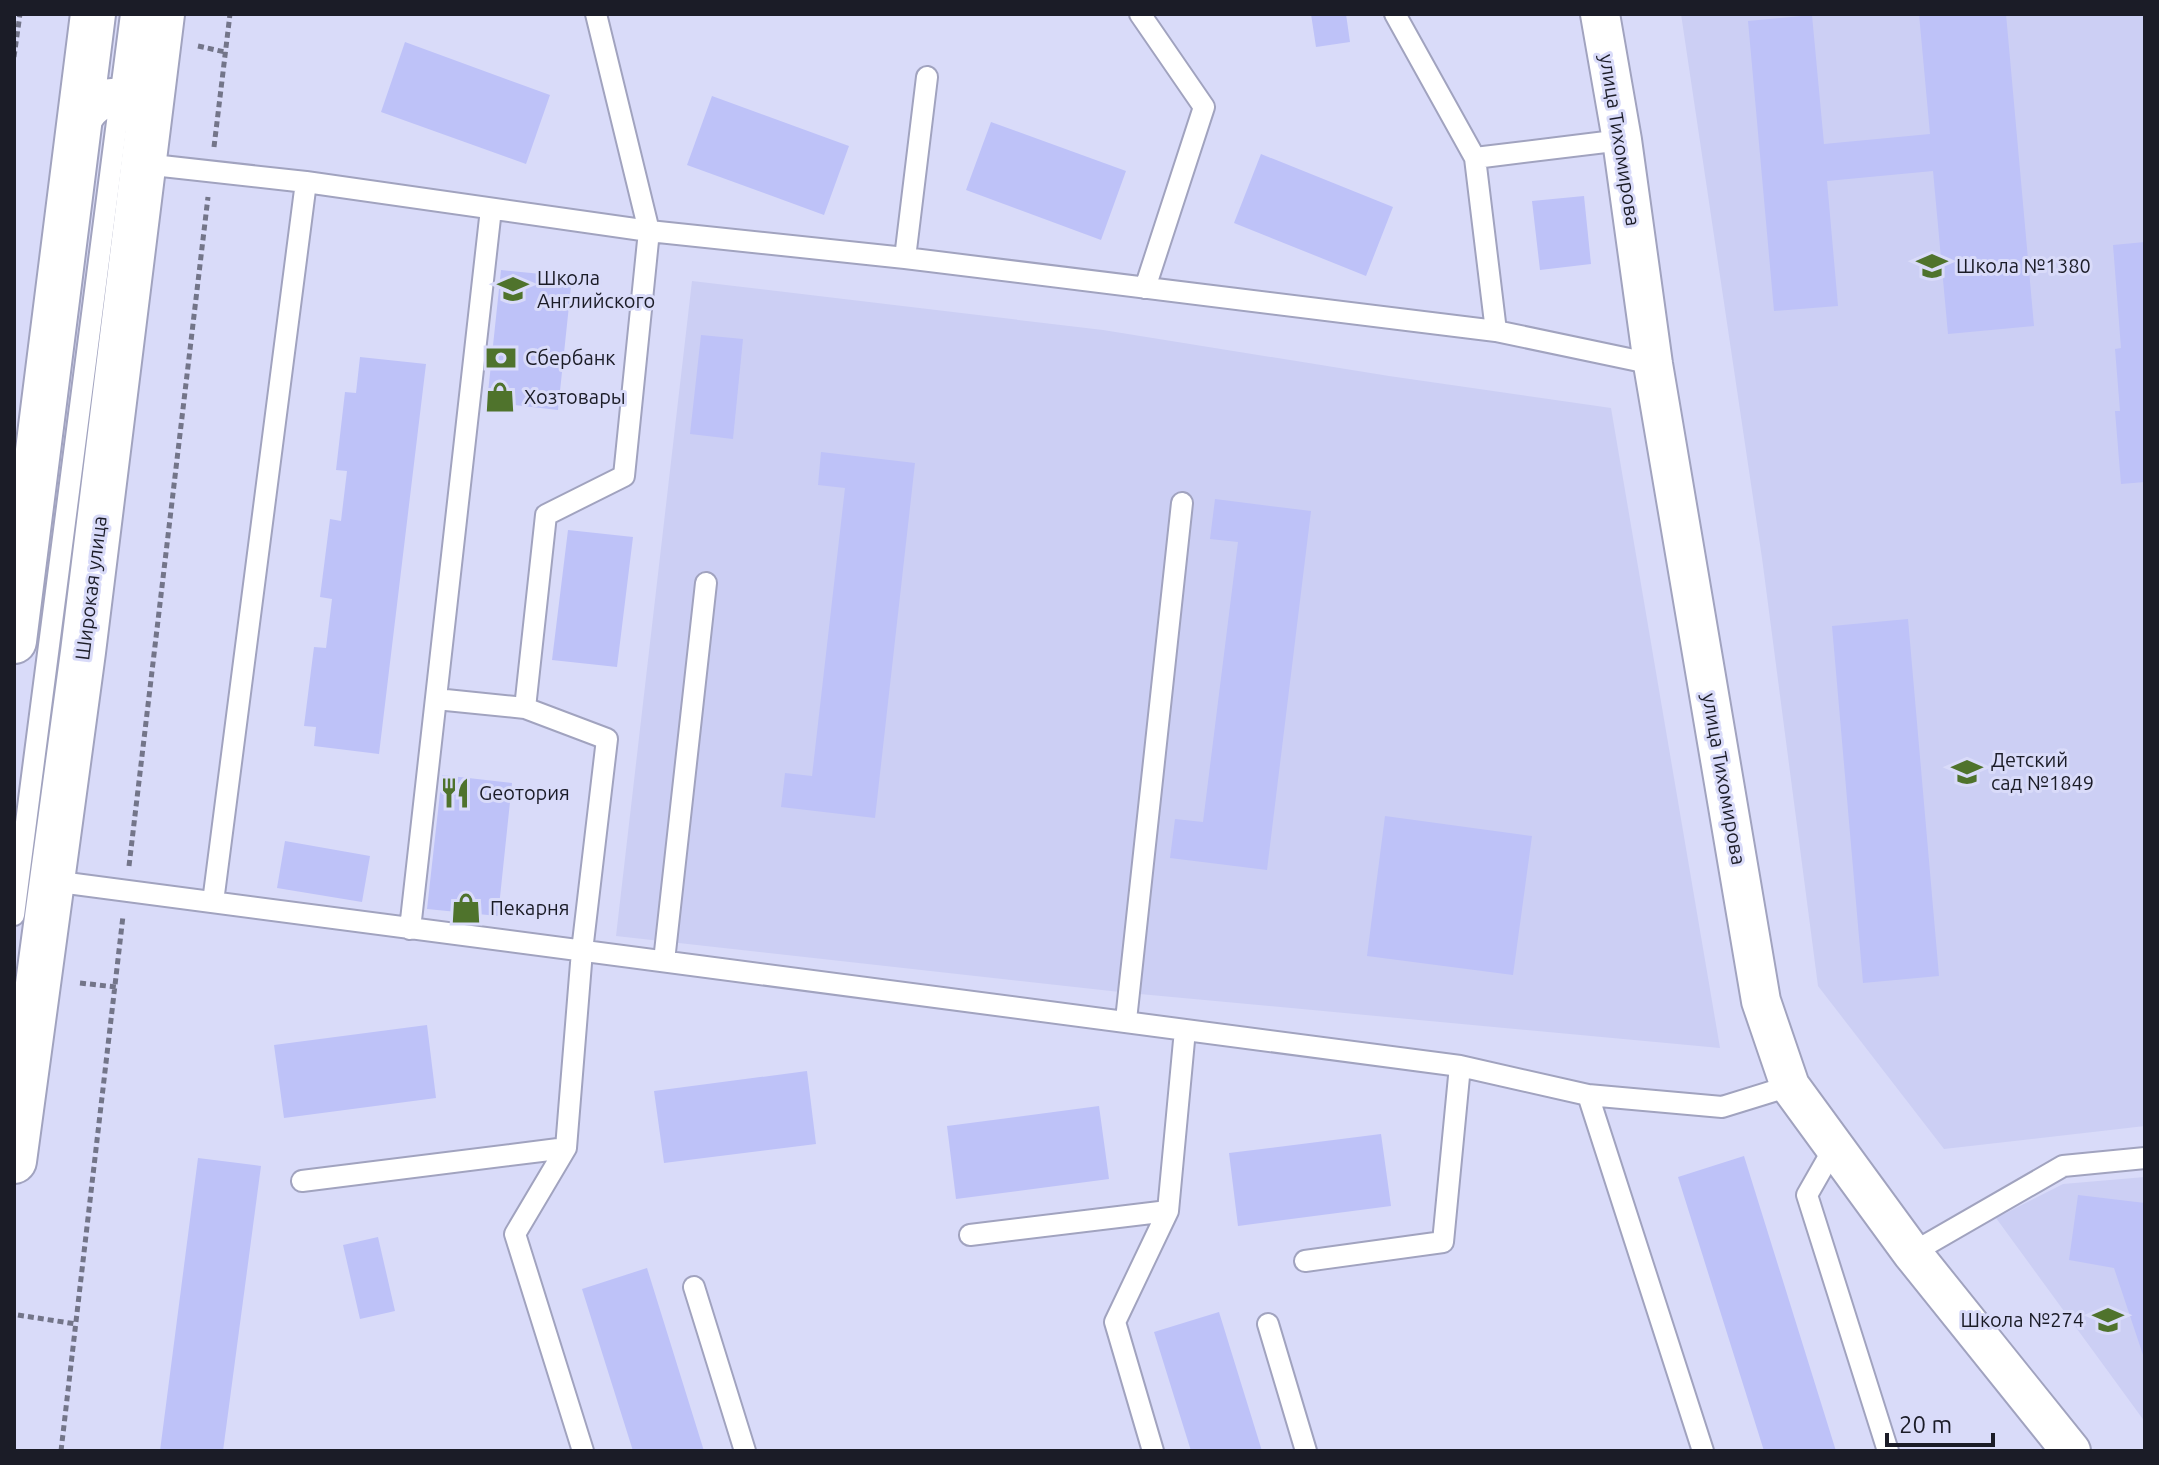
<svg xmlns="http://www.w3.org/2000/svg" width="2159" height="1465" viewBox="0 0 2159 1465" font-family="Ubuntu,sans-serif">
  <rect width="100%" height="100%" fill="#d9dbf9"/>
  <!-- built -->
  <path fill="#cccff4" d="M1681,14H2145V1126L1944,1149L1818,986L1762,558Z
    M692,281L1103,330L1389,376L1611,408L1720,1048L1129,993L616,936Z
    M2145,1177V1422L1996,1218L2063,1184Z"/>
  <!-- building -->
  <path fill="#bec2f8" d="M1311,14H1346L1350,42L1316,47Z
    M1919,14H2006L2034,326L1948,334L1933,171L1827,181L1838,306L1774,311L1748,21L1812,15L1824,144L1930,134Z
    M405,42L550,95L526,164L381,112Z
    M712,96L849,146L824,215L687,165Z
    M991,122L1126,171L1101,240L966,190Z
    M1261,154L1393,207L1366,276L1234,223Z
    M1584,196L1591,264L1540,270L1532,201Z
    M2145,242V482L2121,484L2115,411H2120L2115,349L2121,348L2113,245Z
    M501,270L572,277L558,410L487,402Z
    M701,335L743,339L733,439L690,434Z
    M360,357L426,364L379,754L314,746L316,727L304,726L314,647L326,648L332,599L320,597L330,519L341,521L347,471L336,470L345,392L356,393Z
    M821,452L915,463L875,818L781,807L785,773L812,776L845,488L818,485Z
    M1215,499L1311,511L1267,870L1170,858L1175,819L1203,822L1238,542L1210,539Z
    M568,530L633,537L617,667L552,660Z
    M1908,619L1939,976L1863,983L1832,626Z
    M442,775L512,783L498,916L427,909Z
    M1385,816L1532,836L1513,975L1367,956Z
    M285,841L370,856L362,902L277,888Z
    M427,1025L436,1098L284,1118L274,1045Z
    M807,1071L816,1144L664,1163L654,1091Z
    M1099,1106L1109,1179L956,1199L947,1126Z
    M1381,1134L1391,1206L1238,1226L1229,1153Z
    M1744,1156L1836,1451H1764L1678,1177Z
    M198,1158L261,1166L223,1451H160Z
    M2078,1195L2145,1203V1361L2114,1268L2069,1260Z
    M378,1237L395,1311L360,1319L343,1245Z
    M647,1268L704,1451H633L582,1289Z
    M1219,1312L1262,1451H1191L1154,1332Z"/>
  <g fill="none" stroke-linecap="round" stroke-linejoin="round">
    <!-- lane casing -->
    <g stroke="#a1a3bf" stroke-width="24">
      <path id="lane" d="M1140,14L1204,107L1145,288
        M1395,14L1475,158L1622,140
        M1475,158L1496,331
        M144,164L306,182L649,231L905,258L1496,331L1653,364
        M905,258L927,77
        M436,699L525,708
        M52,881L1460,1066L1588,1095L1722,1107L1790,1086
        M213,902L306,182
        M14,915L131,14
        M410,929L491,209
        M664,961L706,583
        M1126,1020L1182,503
        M1588,1095L1703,1451
        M1835,1146L1807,1195L1888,1451
        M302,1181L566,1148
        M970,1235L1168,1211
        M1912,1253L2063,1166L2145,1158
        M1305,1261L1443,1242L1460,1066
        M694,1287L745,1451
        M1268,1324L1306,1451
        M583,1451L515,1234L566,1148L582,951L607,739L525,708L546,515L624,476L649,231L596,14
        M1153,1451L1115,1322L1168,1211L1185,1030"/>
    </g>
    <!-- street casing -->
    <g stroke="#a1a3bf" stroke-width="42">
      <path id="street" d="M1600,14L1622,140L1653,364L1761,1001L1790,1086L1912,1253L2071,1451
        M79,128C93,84 145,89 147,136"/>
    </g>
    <!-- secondary casing -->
    <g stroke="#a1a3bf" stroke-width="48">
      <path id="secondary" d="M14,641L93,14
        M14,1161L83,652L162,14"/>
    </g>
    <!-- path -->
    <path stroke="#737589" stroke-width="5" stroke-dasharray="6 4" stroke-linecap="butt" d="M198,46L225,52
      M14,57L20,14
      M214,147L230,14
      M129,866L208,197
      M80,983L116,987
      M18,1315L76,1324
      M61,1451L123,916"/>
    <!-- lane -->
    <use href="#lane" stroke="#fff" stroke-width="20"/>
    <!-- street -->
    <use href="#street" stroke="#fff" stroke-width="38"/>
    <!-- secondary -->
    <use href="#secondary" stroke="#fff" stroke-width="44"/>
  </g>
  <!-- icons -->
  <defs>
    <g id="school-bare" transform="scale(2.4)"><path d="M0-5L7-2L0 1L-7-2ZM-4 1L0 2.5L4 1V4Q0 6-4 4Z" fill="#4f732c" stroke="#d9dbf9" stroke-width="2.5" paint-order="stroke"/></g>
    <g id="bank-bare" transform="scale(2.4)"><path d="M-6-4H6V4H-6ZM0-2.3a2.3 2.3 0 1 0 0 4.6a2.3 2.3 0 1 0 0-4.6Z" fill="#4f732c" stroke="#d9dbf9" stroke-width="2.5" paint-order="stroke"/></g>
    <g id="shop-bare" transform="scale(2.4)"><path d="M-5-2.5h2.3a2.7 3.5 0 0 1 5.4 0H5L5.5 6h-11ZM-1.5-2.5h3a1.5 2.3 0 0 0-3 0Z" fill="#4f732c" stroke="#d9dbf9" stroke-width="2.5" paint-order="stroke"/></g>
    <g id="restaurant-bare" transform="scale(2.4)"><path d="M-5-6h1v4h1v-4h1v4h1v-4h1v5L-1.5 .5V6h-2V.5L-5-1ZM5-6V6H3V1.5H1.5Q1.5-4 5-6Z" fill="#4f732c" stroke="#d9dbf9" stroke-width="2.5" paint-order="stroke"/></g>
  </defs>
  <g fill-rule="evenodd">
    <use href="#school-bare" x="1932" y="266"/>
    <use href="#school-bare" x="513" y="289"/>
    <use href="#bank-bare" x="501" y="358"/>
    <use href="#shop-bare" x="500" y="397"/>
    <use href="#school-bare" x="1967" y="772"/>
    <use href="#restaurant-bare" x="455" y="793"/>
    <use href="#shop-bare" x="466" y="908"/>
    <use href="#school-bare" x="2108" y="1320"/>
  </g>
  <g text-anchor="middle" stroke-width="6" stroke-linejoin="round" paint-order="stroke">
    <!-- street labels -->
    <g font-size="20" fill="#1b1c27" stroke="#d9dbf9">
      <text transform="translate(1620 140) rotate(81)" y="7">улица Тихомирова</text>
      <text transform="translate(91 588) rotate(-83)" y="7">Широкая улица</text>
      <text transform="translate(1724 779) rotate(80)" y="7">улица Тихомирова</text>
    </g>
    <!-- poi labels -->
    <g font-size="20" fill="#1b1c27" stroke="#d9dbf9" text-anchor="start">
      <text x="1956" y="273">Школа №1380</text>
      <text x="537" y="285">Школа<tspan x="537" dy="23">Английского</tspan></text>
      <text x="525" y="365">Сбербанк</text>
      <text x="524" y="404">Хозтовары</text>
      <text x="1991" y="767">Детский<tspan x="1991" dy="23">сад №1849</tspan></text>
      <text x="479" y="800">Gеотория</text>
      <text x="490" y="915">Пекарня</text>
      <text x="2084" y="1327" text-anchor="end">Школа №274</text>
    </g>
  </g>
  <!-- border -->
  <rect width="2159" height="1465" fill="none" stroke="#1b1c27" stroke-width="32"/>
  <!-- scale -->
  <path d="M1887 1433v12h106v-12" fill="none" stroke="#1b1c27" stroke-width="4"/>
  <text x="1899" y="1433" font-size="24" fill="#1b1c27" stroke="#d9dbf9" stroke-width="6" paint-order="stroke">20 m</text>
</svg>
